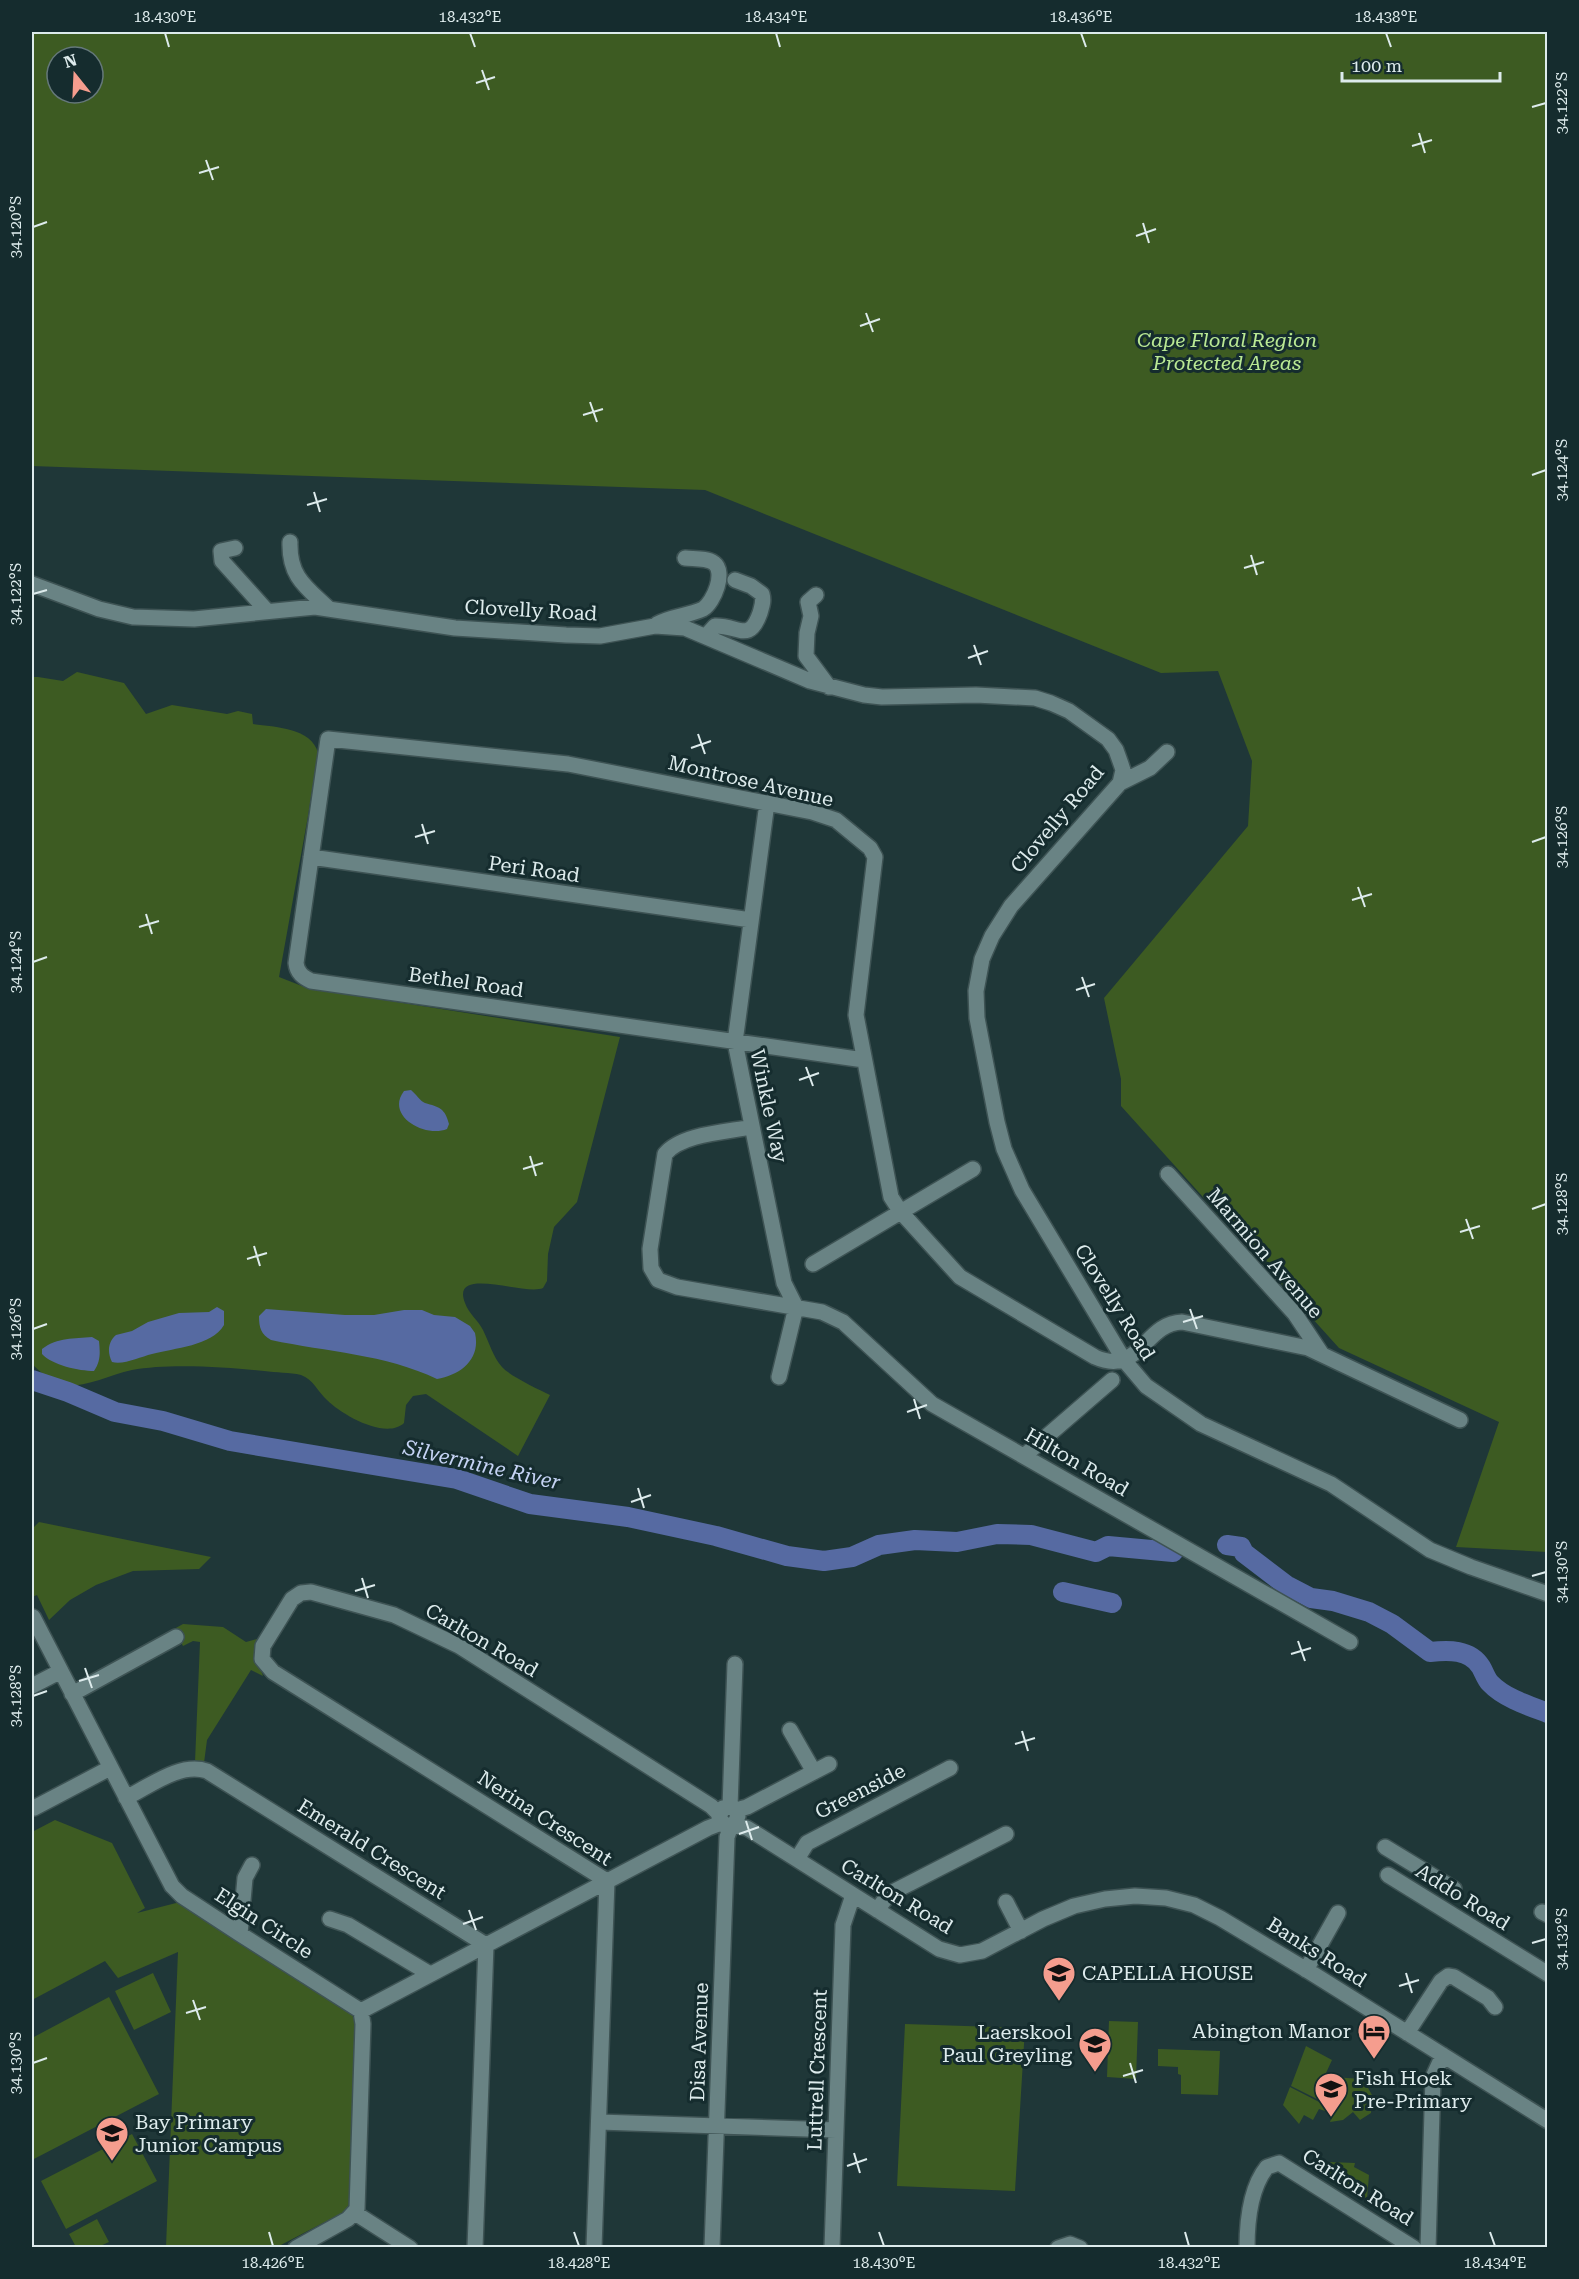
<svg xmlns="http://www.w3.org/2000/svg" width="1579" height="2279" viewBox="0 0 1579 2279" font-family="'Roboto Serif',serif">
  <rect width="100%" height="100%" fill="#1f3738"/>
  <!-- green -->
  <path fill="#3d5b22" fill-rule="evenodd" d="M32,32H1547V1552L1456,1547L1499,1422L1339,1348L1121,1106V1079L1104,998L1248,826L1252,761L1218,671L1161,673L705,490L32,466ZM57,57H93V93H57Z
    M77,672L124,683L146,714L172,705L227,714L238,711L252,714L253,724C273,727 312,727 318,753L308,816L279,977L307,988L620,1037L577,1202L554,1227L548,1254L547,1281L543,1288C525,1296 450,1265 465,1303C469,1314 478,1320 483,1330C489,1342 493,1357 502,1367C510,1376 538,1389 550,1395L518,1456L426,1394L413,1396L406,1405L404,1423C386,1440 342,1415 327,1400C318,1392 313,1379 301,1375C290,1372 276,1373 264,1371C228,1367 168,1363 132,1370C110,1375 89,1386 66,1386C53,1385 41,1372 32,1364V677H38L63,681Z
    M39,1522L211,1557L199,1569L133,1571L96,1585L70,1600L49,1620L37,1595L32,1597V1529Z
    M183,1624L223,1627L246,1642L257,1639L256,1656L263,1676L251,1670L207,1740L204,1763L195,1762L200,1642L193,1641L183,1646L174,1629Z
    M55,1820L112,1843L145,1908L137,1913L180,1902L350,2012L357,2022L352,2199L346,2211L277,2247H166L178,1952L118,1978L105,1961L32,2000V1832Z
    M153,1973L171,2012L134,2030L115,1991Z
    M109,1997L159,2094L32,2160V2038Z
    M1109,2021L1138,2022L1136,2079L1107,2077Z
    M905,2024L1025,2028L1015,2191L897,2186Z
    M1306,2046L1332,2060L1326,2073L1331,2077L1363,2079L1372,2095L1371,2113L1360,2120L1353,2112L1343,2120L1330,2122L1335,2108L1291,2086Z
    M1158,2049L1220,2051L1218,2095L1181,2094V2075L1178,2074V2067L1158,2066Z
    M1290,2087L1327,2106L1325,2111L1319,2109L1313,2120L1304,2115L1299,2124L1283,2105Z
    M132,2134L157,2181L66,2229L41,2181Z
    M1329,2162L1355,2163L1354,2167L1369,2175L1367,2199L1323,2170Z
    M97,2219L109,2242L98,2247H76L69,2234Z"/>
  <!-- water -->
  <path fill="#566aa2" d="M411,1090C416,1094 420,1101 425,1103C439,1107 445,1108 449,1124L447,1129C425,1138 385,1116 404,1091Z
    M217,1307L224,1311V1325C212,1346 174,1348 152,1354C140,1357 124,1365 112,1362C107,1352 108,1342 116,1335L132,1331L148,1322L179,1313L209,1312Z
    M266,1309L345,1315H374L404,1310H422L434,1315L455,1317L470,1326L475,1333C481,1359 461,1375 437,1379C385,1354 327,1352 271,1340C261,1334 259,1328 259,1316Z
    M92,1337L99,1341C100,1352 101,1361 94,1371C79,1371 52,1365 42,1354V1349C58,1337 74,1339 92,1337Z"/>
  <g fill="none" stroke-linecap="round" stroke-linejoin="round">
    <!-- river -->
    <path stroke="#566aa2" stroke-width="20" d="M32,1380L68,1392L115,1412L163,1421L230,1441L457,1479L530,1504L628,1517L716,1536L787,1556L824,1561L852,1557L879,1545L915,1540L957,1542L997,1534L1031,1535L1096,1552L1108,1546L1173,1552
      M1227,1545L1241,1547L1244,1553L1286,1585L1311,1598L1333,1601L1369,1612L1392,1624L1430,1652C1448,1650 1470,1649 1481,1667C1484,1672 1486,1679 1490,1683C1504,1698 1529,1706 1548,1713
      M1063,1592L1112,1603"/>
    <!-- minor casing -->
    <g stroke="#3e5354" stroke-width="18">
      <path id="minor" d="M290,542C289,577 306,587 329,609
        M235,548L221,551L222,561L267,611
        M32,584L99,609L133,617L194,619L315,607L455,628L566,635L600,636L655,626L685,628L810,681L864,695L882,697L976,695L1035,698L1051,703L1069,711L1108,739L1116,750L1121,764L1123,770L1120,783L1011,906L992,936L982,959L976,991L977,1018L997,1122L1004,1149L1022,1190L1124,1360L1146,1386L1201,1424L1331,1484L1430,1550L1471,1567L1548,1594
        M816,595L808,602L811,616L807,633L806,656L829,687
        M657,624C671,616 688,616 703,609C714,602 726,572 714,563C707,558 694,559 685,558
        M706,636L715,626C738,625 749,644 760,613C762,606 764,601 762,594L751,586L735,580
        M1120,783L1150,768L1167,752
        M767,803L735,1042L784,1283L796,1307L779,1377
        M311,857L751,920
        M864,1060L311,981C303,977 297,973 296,963L328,739L568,764L812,812L836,820L870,848L875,857L856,1015L891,1197L900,1211L960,1277L1095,1357C1140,1377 1144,1323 1182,1322L1308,1348L1460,1420
        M752,1127C726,1132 681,1134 665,1154L650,1249L651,1268L658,1280L677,1287L822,1312L843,1322L932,1404L1350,1642
        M1168,1174L1295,1314L1321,1353
        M813,1264L973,1169
        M1024,1456L1112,1380
        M33,1617L172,1886L182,1896L240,1934L361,2011L363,2024L357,2209L348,2219L296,2248
        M32,1686L61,1671
        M72,1694L176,1637
        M790,1730L814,1772
        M126,1798C150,1786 180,1762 207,1771L486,1945L475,2248
        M730,1807L735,1664
        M34,1808L110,1768
        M736,1810L747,1807L829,1764
        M734,1825L738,1816L736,1810L730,1807L723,1808L719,1817L724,1825H734L747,1828L939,1949L960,1955L982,1951L1043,1919L1074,1906L1105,1899L1135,1896L1166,1898L1194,1905L1220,1918L1310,1972L1548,2121
        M1385,1847L1454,1889
        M797,1859L807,1843L950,1768
        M1388,1875L1548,1974
        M1006,1902L1021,1931
        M877,1910L889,1894L1006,1834
        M1542,1912L1548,1915
        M330,1919L348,1925L430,1974
        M240,1934L245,1878L252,1865
        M1306,1970L1338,1913
        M361,2011L708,1828L721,1823
        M1407,2033L1441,1981L1448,1976L1454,1977L1488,1998L1495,2007
        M599,2122L836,2130
        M355,2213L410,2248
        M594,2248L607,1881L273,1672L262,1659L263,1646L292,1599L301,1593L311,1592L394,1615L459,1646L711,1806L719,1814
        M712,2248L727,1837L731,1826
        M832,2248L843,1925L853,1895
        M1058,2248L1070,2244L1080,2248
        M1247,2248C1247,2221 1250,2188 1267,2167L1279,2163L1414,2248
        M1428,2248L1433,2077L1443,2055"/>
    </g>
    <!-- minor -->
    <use href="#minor" stroke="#698384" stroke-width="15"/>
  </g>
  <!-- ticks -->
  <path fill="none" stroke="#ddebec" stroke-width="2" d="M165,33L169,47M470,33L475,47M776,33L780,47M1081,33L1086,47M1386,33L1391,47M482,70L489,90M476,83L495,77M1532,107L1546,103M1419,133L1425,153M1412,146L1432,140M206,160L213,180M199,173L219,167M1143,223L1149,243M33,227L47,222M1136,236L1156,229M866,313L873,332M860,326L880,319M590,402L597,422M583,415L603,409M1532,475L1546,470M314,492L320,512M307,505L327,499M1251,555L1257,575M1244,568L1264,562M33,594L47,590M974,645L981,665M968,658L988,651M698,734L705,754M691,748L711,741M422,824L428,844M415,837L435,831M1532,842L1546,837M1358,887L1365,907M1352,900L1372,894M146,914L152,934M139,927L159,921M33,962L47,957M1082,977L1089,997M1076,990L1095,984M806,1067L813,1086M799,1080L819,1073M530,1156L536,1176M523,1169L543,1163M1532,1209L1546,1204M1466,1219L1473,1239M1460,1232L1480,1226M254,1246L260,1266M247,1259L267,1253M1190,1309L1197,1329M1183,1322L1203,1316M33,1329L47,1324M914,1399L920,1419M907,1412L927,1405M638,1488L644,1508M631,1502L651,1495M1532,1576L1546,1572M362,1578L368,1598M355,1591L375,1585M1298,1641L1305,1661M1291,1654L1311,1648M85,1668L92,1688M79,1681L99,1675M33,1696L47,1691M1022,1731L1028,1751M1015,1744L1035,1738M746,1821L752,1840M739,1834L759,1827M469,1910L476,1930M463,1924L483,1917M1532,1943L1546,1939M1406,1973L1412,1993M1399,1986L1419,1980M193,2000L200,2020M186,2013L206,2007M33,2063L47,2058M1130,2063L1136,2083M1123,2076L1143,2070M854,2153L860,2173M847,2166L867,2159M269,2232L273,2246M574,2232L579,2246M879,2232L884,2246M1185,2232L1189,2246M1490,2232L1495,2246"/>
  <!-- icons -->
  <defs>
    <g id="school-pin" transform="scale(1.725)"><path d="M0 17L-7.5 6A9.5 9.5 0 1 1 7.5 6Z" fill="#f59d8e" stroke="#152c2e"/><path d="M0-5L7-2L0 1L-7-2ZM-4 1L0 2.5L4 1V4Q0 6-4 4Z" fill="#111"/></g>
    <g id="hotel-pin" transform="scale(1.725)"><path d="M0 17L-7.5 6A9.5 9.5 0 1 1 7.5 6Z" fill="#f59d8e" stroke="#152c2e"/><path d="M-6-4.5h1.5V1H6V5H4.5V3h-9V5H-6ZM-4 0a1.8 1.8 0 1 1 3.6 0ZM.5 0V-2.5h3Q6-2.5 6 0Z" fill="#111"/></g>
  </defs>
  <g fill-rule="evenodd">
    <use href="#school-pin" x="1059" y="1973"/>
    <use href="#hotel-pin" x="1374" y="2031"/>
    <use href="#school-pin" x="1095" y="2044"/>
    <use href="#school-pin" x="1331" y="2089"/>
    <use href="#school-pin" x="112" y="2133"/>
  </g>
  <g text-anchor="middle" stroke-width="6" stroke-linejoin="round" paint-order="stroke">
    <!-- park labels -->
    <g font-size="20" font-style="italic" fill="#bae994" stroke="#152c2e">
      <text x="1227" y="347">Cape Floral Region<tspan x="1227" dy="23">Protected Areas</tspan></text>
    </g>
    <!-- street labels -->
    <g font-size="20" fill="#ddebec" stroke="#152c2e">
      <text transform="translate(531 610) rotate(3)" y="7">Clovelly Road</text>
      <text transform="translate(751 781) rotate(13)" y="7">Montrose Avenue</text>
      <text transform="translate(1057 819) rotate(-50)" y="7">Clovelly Road</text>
      <text transform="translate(534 869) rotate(8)" y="7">Peri Road</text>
      <text transform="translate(466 982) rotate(8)" y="7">Bethel Road</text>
      <text transform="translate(769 1106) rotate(78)" y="7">Winkle Way</text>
      <text transform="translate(1265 1253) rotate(49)" y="7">Marmion Avenue</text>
      <text transform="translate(1115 1302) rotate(58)" y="7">Clovelly Road</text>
      <text transform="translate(1077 1462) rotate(30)" y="7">Hilton Road</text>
      <text transform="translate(482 1640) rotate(30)" y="7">Carlton Road</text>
      <text transform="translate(860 1791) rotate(-27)" y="7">Greenside</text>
      <text transform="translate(545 1818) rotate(33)" y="7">Nerina Crescent</text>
      <text transform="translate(372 1849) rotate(32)" y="7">Emerald Crescent</text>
      <text transform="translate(897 1896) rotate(31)" y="7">Carlton Road</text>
      <text transform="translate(1463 1897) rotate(32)" y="7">Addo Road</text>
      <text transform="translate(264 1923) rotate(33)" y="7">Elgin Circle</text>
      <text transform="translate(1317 1952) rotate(32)" y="7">Banks Road</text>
      <text transform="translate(699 2042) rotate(-88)" y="7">Disa Avenue</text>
      <text transform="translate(817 2070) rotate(-88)" y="7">Luttrell Crescent</text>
      <text transform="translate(1358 2187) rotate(32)" y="7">Carlton Road</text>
    </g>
    <!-- poi labels -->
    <g font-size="20" fill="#ddebec" stroke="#152c2e" text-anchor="start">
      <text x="1082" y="1980">CAPELLA HOUSE</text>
      <text x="1351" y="2038" text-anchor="end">Abington Manor</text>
      <text x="1072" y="2039" text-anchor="end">Laerskool<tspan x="1072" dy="23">Paul Greyling</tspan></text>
      <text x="1354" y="2085">Fish Hoek<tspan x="1354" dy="23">Pre-Primary</tspan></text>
      <text x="135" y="2129">Bay Primary<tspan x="135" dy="23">Junior Campus</tspan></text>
    </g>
    <!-- water labels -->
    <g font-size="21" font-style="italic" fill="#c5d3f4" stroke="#152c2e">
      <text transform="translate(482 1465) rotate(13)" y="7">Silvermine River</text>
    </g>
  </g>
  <!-- border -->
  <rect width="1579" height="2279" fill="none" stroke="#152c2e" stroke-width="66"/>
  <!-- north arrow -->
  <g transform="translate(75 75) rotate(342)"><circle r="28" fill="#152c2e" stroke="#65787a" stroke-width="1.5"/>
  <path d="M0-4.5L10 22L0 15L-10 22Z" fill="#f59d8e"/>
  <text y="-9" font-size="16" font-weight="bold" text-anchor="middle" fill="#ddebec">N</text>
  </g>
  <!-- scale -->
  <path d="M1342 72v9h158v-9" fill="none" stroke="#ddebec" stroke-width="3"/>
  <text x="1351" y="72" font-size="18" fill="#ddebec" stroke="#152c2e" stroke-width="4.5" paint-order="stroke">100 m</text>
  <rect x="33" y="33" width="1513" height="2213" fill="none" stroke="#ddebec" stroke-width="2"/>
  <g font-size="15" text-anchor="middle" fill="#ddebec">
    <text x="165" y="22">18.430°E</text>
    <text x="470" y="22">18.432°E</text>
    <text x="776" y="22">18.434°E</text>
    <text x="1081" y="22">18.436°E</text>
    <text x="1386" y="22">18.438°E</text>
    <text transform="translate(1562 103) rotate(-90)" y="5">34.122°S</text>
    <text transform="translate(16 227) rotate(-90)" y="5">34.120°S</text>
    <text transform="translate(1562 470) rotate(-90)" y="5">34.124°S</text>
    <text transform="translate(16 594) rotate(-90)" y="5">34.122°S</text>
    <text transform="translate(1562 837) rotate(-90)" y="5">34.126°S</text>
    <text transform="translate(16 962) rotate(-90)" y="5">34.124°S</text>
    <text transform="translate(1562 1204) rotate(-90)" y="5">34.128°S</text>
    <text transform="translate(16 1329) rotate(-90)" y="5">34.126°S</text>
    <text transform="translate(1562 1572) rotate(-90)" y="5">34.130°S</text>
    <text transform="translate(16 1696) rotate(-90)" y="5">34.128°S</text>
    <text transform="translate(1562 1939) rotate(-90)" y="5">34.132°S</text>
    <text transform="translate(16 2063) rotate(-90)" y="5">34.130°S</text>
    <text x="273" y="2268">18.426°E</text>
    <text x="579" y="2268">18.428°E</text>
    <text x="884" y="2268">18.430°E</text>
    <text x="1189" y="2268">18.432°E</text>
    <text x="1495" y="2268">18.434°E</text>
  </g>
</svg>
